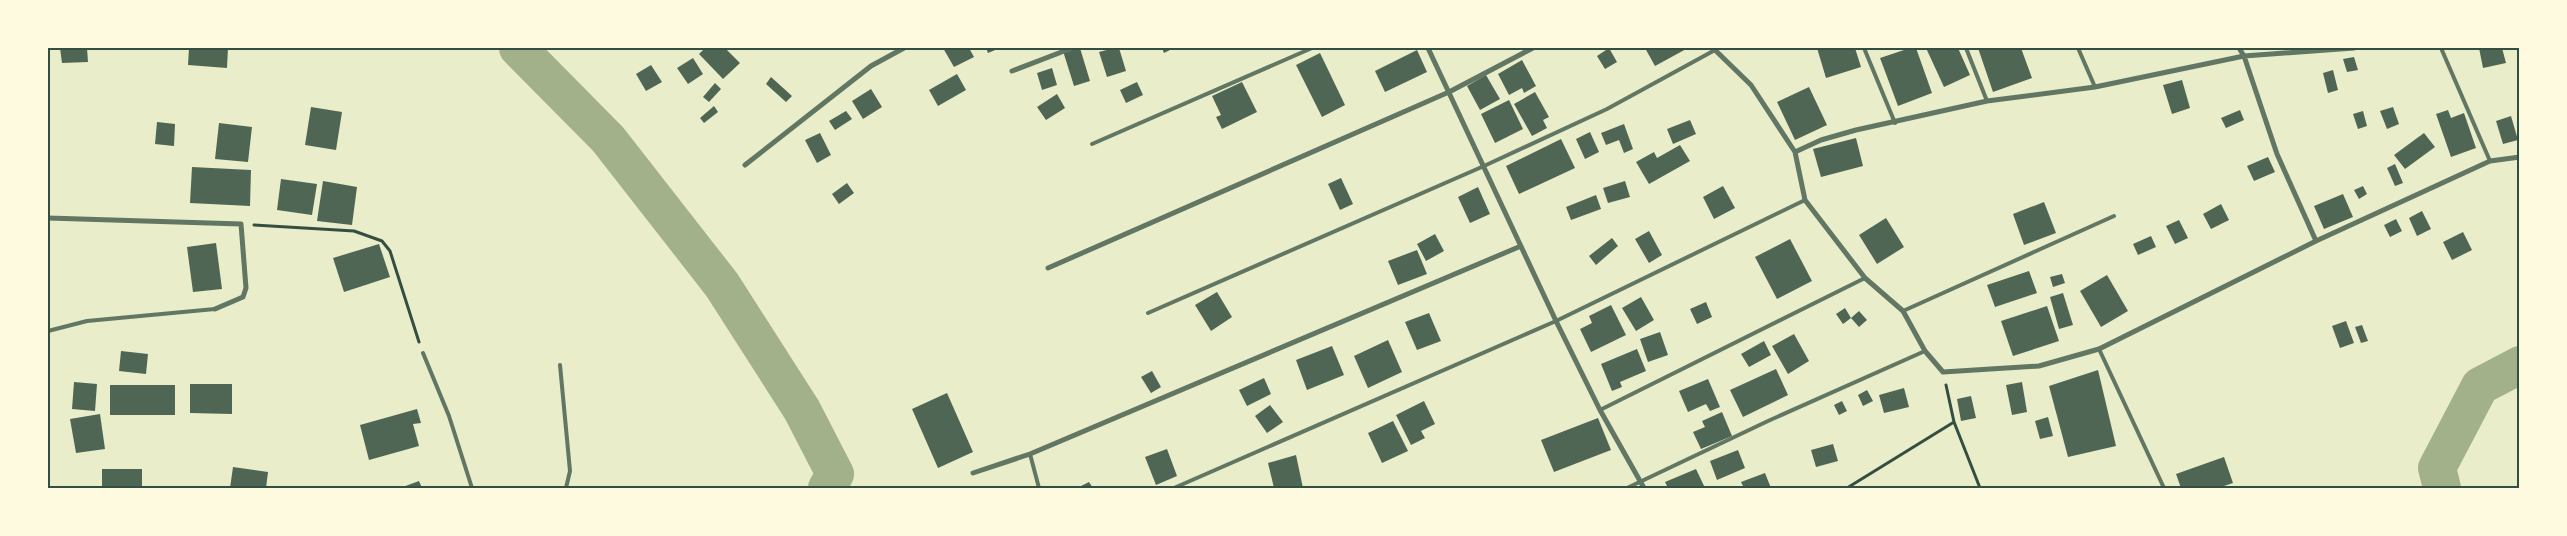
<svg xmlns="http://www.w3.org/2000/svg" width="2567" height="536" viewBox="0 0 2567 536" font-family="'Noto Sans',sans-serif">
  <rect width="100%" height="100%" fill="#e9edc9"/>
  <g fill="none" stroke-linecap="round" stroke-linejoin="round">
    <!-- river -->
    <path stroke="#a3b18a" stroke-width="38" d="M518,48L608,139L722,285L802,410L835,474L827,488
      M2442,488L2437,468L2480,386L2520,365"/>
  </g>
  <!-- building -->
  <path fill="#4f6655" d="M60,48H87L88,62L62,63Z
    M189,48H228L227,68L188,65Z
    M705,48H725L740,63L723,79L699,54Z
    M943,48H969L974,57L954,67Z
    M986,48H1000L988,53Z
    M1074,48H1080L1090,81L1074,86L1063,51Z
    M1114,48H1119L1126,71L1107,77L1099,52Z
    M1162,48H1174L1164,53Z
    M1609,48L1617,62L1605,69L1597,56Z
    M1645,48H1688L1655,66Z
    M1817,48H1855L1861,67L1826,78Z
    M1910,48H1916L1932,93L1898,106L1880,58Z
    M1926,48H1958L1970,75L1944,87Z
    M1978,48H2021L2032,78L1993,92Z
    M2479,48H2502L2506,63L2483,68Z
    M2517,48H2520V59H2518Z
    M1417,50L1427,72L1385,92L1375,71Z
    M1320,53L1345,105L1322,117L1296,65Z
    M2354,57L2358,70L2347,72L2343,59Z
    M693,58L703,74L688,84L677,68Z
    M1522,60L1536,86L1524,93L1522,88L1509,95L1498,74Z
    M651,65L662,82L646,91L636,74Z
    M1052,68L1057,85L1042,90L1037,73Z
    M2333,70L2338,90L2328,93L2323,73Z
    M957,74L966,90L938,106L929,90Z
    M1486,75L1500,99L1480,110L1467,86Z
    M771,77L792,96L786,102L766,84Z
    M2182,80L2190,108L2172,114L2163,85Z
    M1137,82L1143,95L1126,103L1120,90Z
    M1242,82L1257,112L1222,129L1216,117L1221,115L1212,96Z
    M715,83L721,89L709,102L703,97Z
    M1809,87L1827,125L1795,140L1777,102Z
    M871,89L882,107L863,119L852,101Z
    M1535,92L1549,117L1543,120L1547,128L1532,136L1514,104Z
    M1057,94L1065,108L1046,120L1037,107Z
    M1509,100L1523,129L1495,143L1481,114Z
    M714,106L718,112L704,123L700,118Z
    M311,107L342,112L336,150L305,145Z
    M2393,107L2399,124L2387,129L2380,111Z
    M2240,110L2244,120L2226,128L2221,118Z
    M2448,110L2451,118L2464,113L2476,148L2451,157L2436,114Z
    M846,111L852,119L835,130L829,121Z
    M2363,111L2367,126L2358,129L2353,114Z
    M2511,116L2518,140L2503,144L2496,121Z
    M1690,120L1696,134L1673,144L1667,129Z
    M157,122L175,124L174,146L155,144Z
    M219,123L252,127L248,162L215,159Z
    M1624,124L1633,149L1624,153L1619,140L1606,145L1601,133Z
    M1590,132L1599,152L1585,159L1576,139Z
    M820,133L831,155L817,163L805,140Z
    M2424,133L2435,147L2405,169L2394,155Z
    M1856,138L1863,166L1821,177L1813,149Z
    M1561,139L1575,168L1519,194L1506,166Z
    M1680,145L1690,161L1649,184L1636,162L1654,152L1657,158Z
    M2268,157L2275,172L2254,181L2247,166Z
    M2395,164L2403,183L2395,186L2387,168Z
    M192,167L251,170L250,206L190,203Z
    M1341,178L1353,204L1340,210L1328,184Z
    M281,179L317,184L312,215L277,210Z
    M323,181L357,187L352,225L317,221Z
    M1625,181L1630,197L1608,203L1603,188Z
    M847,183L854,193L839,204L832,194Z
    M1723,186L1735,208L1714,219L1703,197Z
    M2363,186L2367,194L2359,199L2354,190Z
    M1478,187L1490,214L1470,223L1458,197Z
    M2343,194L2353,217L2324,229L2314,206Z
    M1596,195L1601,209L1571,220L1566,207Z
    M2044,202L2056,233L2024,245L2013,214Z
    M2221,204L2229,220L2211,229L2203,214Z
    M2422,211L2431,229L2417,236L2409,218Z
    M1886,218L1904,247L1877,264L1859,235Z
    M2396,219L2402,231L2390,237L2384,225Z
    M2179,220L2188,238L2175,244L2166,226Z
    M1649,231L1662,255L1649,263L1635,239Z
    M2463,232L2472,250L2452,260L2443,242Z
    M1435,234L1444,251L1426,261L1417,244Z
    M2151,236L2156,247L2138,255L2133,244Z
    M1612,238L1618,246L1596,265L1589,256Z
    M1790,239L1812,281L1777,299L1755,257Z
    M216,243L222,289L193,292L187,247Z
    M379,244L390,277L344,292L333,258Z
    M1417,250L1427,274L1398,285L1388,261Z
    M2029,271L2037,293L1995,307L1987,285Z
    M2062,274L2065,283L2053,287L2050,277Z
    M2107,275L2128,311L2101,327L2080,291Z
    M1217,292L1232,317L1211,331L1195,305Z
    M2063,293L2073,325L2059,329L2050,297Z
    M1641,297L1654,320L1636,331L1622,308Z
    M1706,302L1712,317L1697,324L1690,309Z
    M1611,305L1626,335L1591,352L1580,329L1592,323L1589,316Z
    M2047,306L2059,341L2013,356L2001,321Z
    M1845,308L1851,318L1843,324L1836,314Z
    M1859,311L1867,320L1859,327L1851,318Z
    M1429,313L1441,341L1417,350L1405,322Z
    M2346,321L2354,343L2340,348L2332,326Z
    M2362,325L2368,341L2361,343L2355,327Z
    M1660,332L1668,355L1648,362L1640,339Z
    M1794,334L1809,361L1788,374L1772,346Z
    M1388,340L1402,372L1368,388L1354,356Z
    M1764,341L1771,355L1749,367L1741,354Z
    M1332,346L1344,375L1307,390L1296,360Z
    M1637,349L1646,371L1620,382L1622,387L1612,391L1601,364Z
    M121,351L148,354L146,374L119,371Z
    M1776,369L1788,395L1743,417L1730,390Z
    M2098,370L2116,446L2068,457L2049,386Z
    M1152,371L1161,387L1151,393L1141,377Z
    M1264,378L1271,394L1247,406L1239,390Z
    M1708,379L1720,407L1710,411L1706,404L1688,412L1679,391Z
    M74,382L97,384L95,411L72,409Z
    M2022,382L2027,412L2012,415L2006,385Z
    M190,384H232V414L190,413Z
    M110,385H175V415H110Z
    M1904,388L1909,407L1884,413L1879,395Z
    M1867,390L1873,401L1863,406L1858,395Z
    M947,393L973,452L938,468L912,409Z
    M1971,396L1976,418L1961,421L1957,399Z
    M1424,401L1435,424L1421,431L1425,438L1411,445L1396,415Z
    M1842,401L1847,411L1839,415L1834,405Z
    M1270,405L1283,422L1267,433L1255,416Z
    M417,409L421,423L413,424L419,446L369,460L360,425Z
    M1722,412L1732,436L1701,449L1693,432L1705,427L1702,421Z
    M100,414L105,449L76,453L70,419Z
    M2048,417L2053,436L2040,439L2035,421Z
    M1598,418L1611,450L1554,472L1541,440Z
    M1393,421L1408,451L1382,463L1368,433Z
    M1833,444L1838,461L1816,467L1811,450Z
    M1167,449L1177,476L1156,485L1145,457Z
    M1738,450L1745,468L1717,480L1710,461Z
    M1296,455L1303,488H1274L1268,463Z
    M2224,457L2233,483L2218,488H2181L2176,474Z
    M233,467L268,472L266,488H230Z
    M102,469H142V488H102Z
    M1696,469L1705,488H1668L1665,482Z
    M1765,473L1771,488H1744L1741,482Z
    M419,481L422,488H400Z
    M1089,482L1093,488H1077Z"/>
  <g fill="none" stroke-linecap="round" stroke-linejoin="round">
    <!-- path -->
    <path stroke="#344e41" stroke-width="3" d="M254,225L354,231L382,241L390,251L419,342
      M1946,385L1954,422L1980,488
      M1847,488L1954,422"/>
    <!-- service -->
    <path stroke="#617663" stroke-width="4" d="M1864,48L1895,123
      M1966,48L1987,101
      M2078,48L2095,87
      M2441,48L2490,161
      M1092,144L1312,48
      M1903,311L2114,216
      M1148,313L1484,166L1607,109L1715,50
      M48,331L87,321L215,309
      M2099,349L2164,488
      M423,353L449,416L472,488
      M560,365L570,471L566,488
      M1600,410L1865,278
      M1030,454L1039,488
      M1174,488L1556,321L1805,200
      M1627,488L1768,421L1925,351"/>
    <!-- minor -->
    <path stroke="#617663" stroke-width="5" d="M1428,48L1556,321L1600,410L1644,488
      M1713,48L1751,85L1795,152L1805,200L1865,278L1903,311L1925,351L1943,372L2039,366L2099,349L2316,241L2490,161L2520,157
      M2239,48L2244,56L2277,154L2316,241
      M1012,71L1072,48
      M1795,152L1821,140L1856,130L1987,101L2095,87L2244,56L2354,48
      M745,165L871,66L904,48
      M48,218L241,224L246,288L243,297L215,309
      M1048,268L1449,92L1533,48
      M973,473L1030,454L1521,246"/>
  </g>
  <!-- border -->
  <rect width="2567" height="536" fill="none" stroke="#fefae0" stroke-width="98"/>
  <rect x="49" y="49" width="2469" height="438" fill="none" stroke="#344e41" stroke-width="2"/>
</svg>
